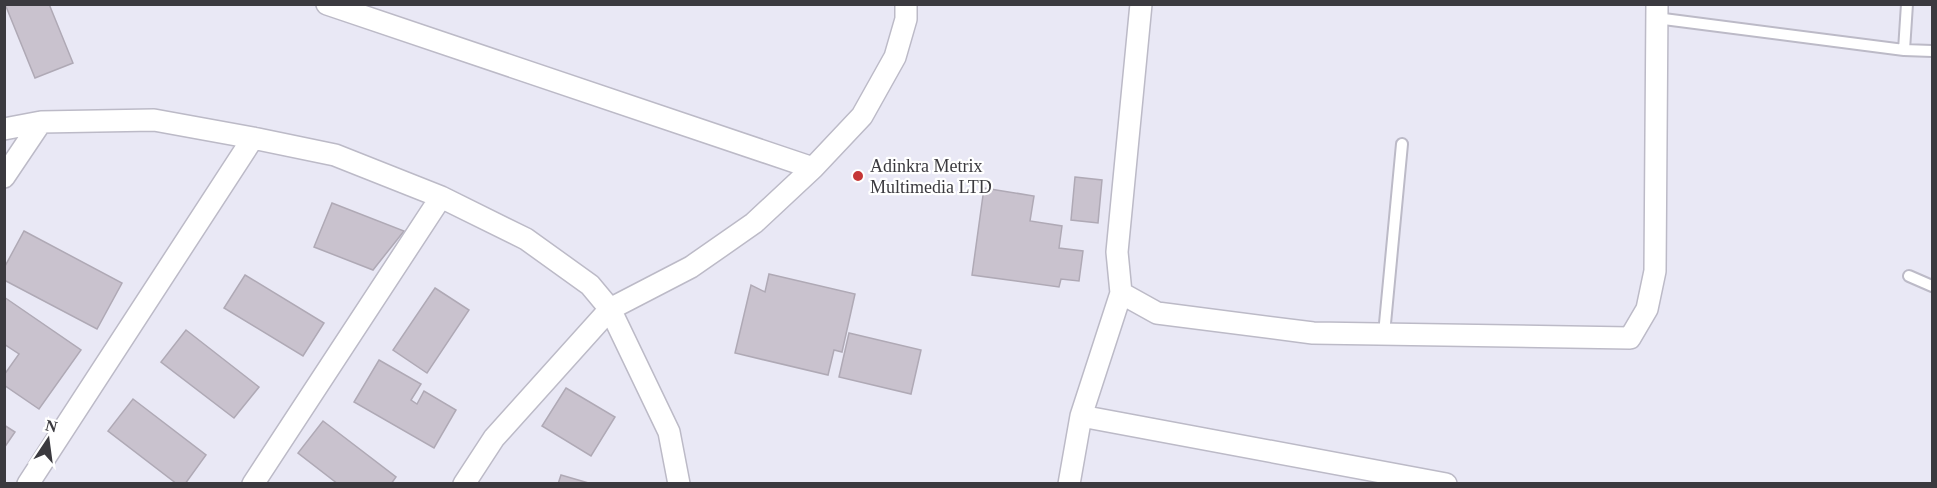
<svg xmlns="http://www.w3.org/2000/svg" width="1937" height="488" viewBox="0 0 1937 488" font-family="Georgia,serif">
  <rect width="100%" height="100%" fill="#e9e8f5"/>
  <!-- building -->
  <path fill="#c9c2ce" stroke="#afa9b5" stroke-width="1.5" d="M5,4H49L73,63L35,78Z
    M1075,177L1102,180L1098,223L1071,220Z
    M984,188L1034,196L1030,221L1062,226L1059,248L1083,251L1079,281L1061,279L1059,287L972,275Z
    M332,203L404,231L373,270L314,247Z
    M24,231L122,283L97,329L4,280V268Z
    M769,274L855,294L842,352L834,350L828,375L735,353L751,285L765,292Z
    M245,275L324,323L303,356L224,308Z
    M435,288L469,310L427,373L393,350Z
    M4,297L81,350L39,409L4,385V375L19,354L4,344Z
    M186,330L259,387L234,418L161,362Z
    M849,333L921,350L911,394L839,377Z
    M379,360L421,384L411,400L417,404L424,391L456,410L434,448L354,402Z
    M566,388L615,417L591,456L542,426Z
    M133,399L206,455L185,484H177L108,431Z
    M323,421L396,477L391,484H338L298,453Z
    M4,425L15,432L4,448Z
    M561,475L592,484H558Z"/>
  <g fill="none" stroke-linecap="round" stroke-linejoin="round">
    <!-- lane casing -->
    <g stroke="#bcbac7" stroke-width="14">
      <path id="lane" d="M1656,18L1904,50L1932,51
        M1904,50L1907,4
        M1909,276L1932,286
        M1384,334L1402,144"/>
    </g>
    <!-- street casing -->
    <g stroke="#bcbac7" stroke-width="24">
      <path id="street" d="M327,4L813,168
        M4,129L41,122L154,120L253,138L335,155L441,197L526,239L590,285L610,309L669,432L679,484
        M4,177L41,122
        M1121,293L1157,313L1313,333L1630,338L1647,309L1655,271L1657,4
        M1081,416L1446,484
        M28,484L253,138
        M253,484L441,197
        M464,484L494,438L610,309L691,267L754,223L813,168L862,116L895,57L906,19V4
        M1069,484L1081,416L1121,293L1117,252L1141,4"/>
    </g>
    <!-- lane -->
    <use href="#lane" stroke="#fff" stroke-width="10"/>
    <!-- street -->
    <use href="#street" stroke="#fff" stroke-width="21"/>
  </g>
  <!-- markers -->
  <circle fill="#c53636" stroke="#fff" stroke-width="2" cx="858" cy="176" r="6"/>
  <g text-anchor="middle" stroke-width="4.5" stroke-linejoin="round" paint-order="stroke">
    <!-- poi labels -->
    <g font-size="18" fill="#3b3a3f" stroke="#fff" text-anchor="start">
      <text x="870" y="172">Adinkra Metrix<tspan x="870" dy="21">Multimedia LTD</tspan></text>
    </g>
  </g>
  <!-- border -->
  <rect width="1937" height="488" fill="none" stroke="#3b3a3f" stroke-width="12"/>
  <!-- north arrow -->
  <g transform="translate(48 440) rotate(13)" stroke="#ffffff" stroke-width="4.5" paint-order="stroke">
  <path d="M0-4.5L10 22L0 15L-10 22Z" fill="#3b3a3f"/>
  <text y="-9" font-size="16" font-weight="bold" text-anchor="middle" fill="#3b3a3f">N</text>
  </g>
</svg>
